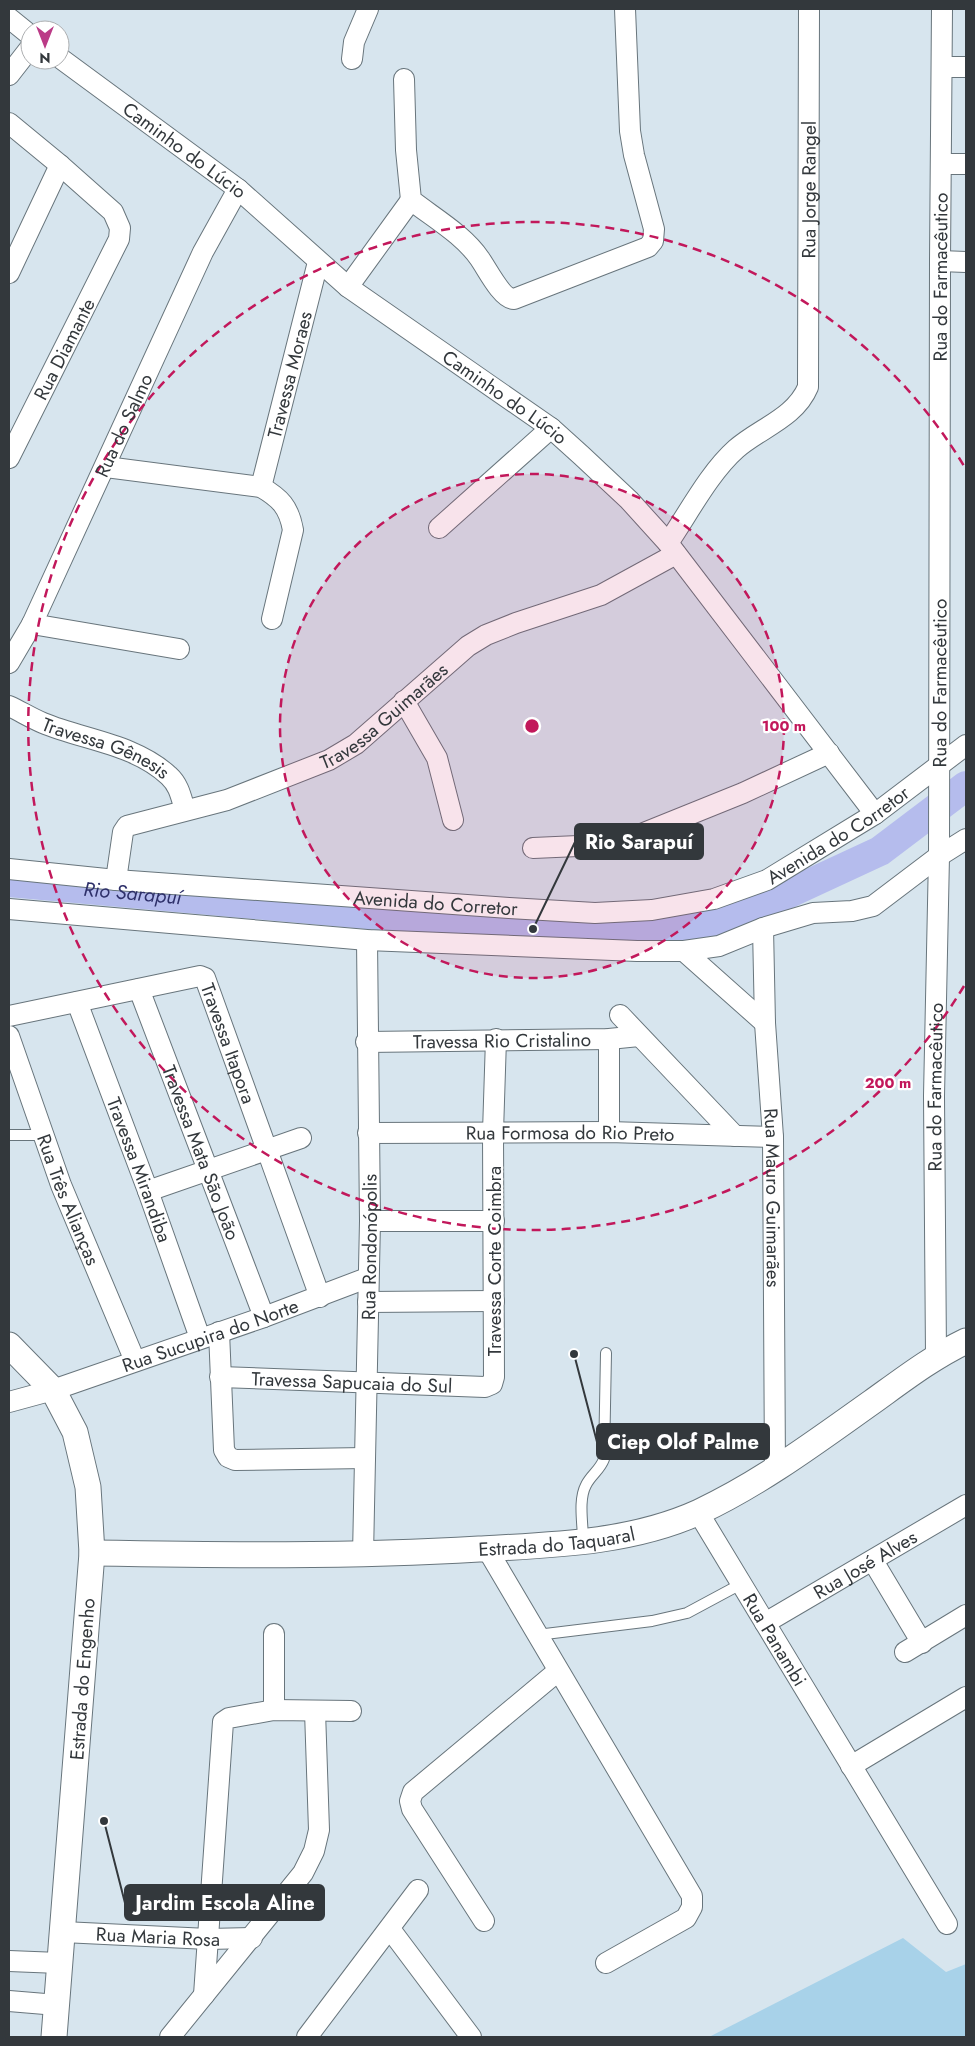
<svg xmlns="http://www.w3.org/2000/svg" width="975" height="2046" viewBox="0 0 975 2046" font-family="Jost,sans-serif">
  <rect width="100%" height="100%" fill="#d7e5ee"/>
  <!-- green -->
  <path fill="#a8d2e9" d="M903,1938L946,1972L966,1964V2037H709Z"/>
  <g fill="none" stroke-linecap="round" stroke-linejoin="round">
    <!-- river -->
    <path stroke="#b5bced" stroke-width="30" id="s1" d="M9,882L533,929L635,934L719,923L783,896L880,851L966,786"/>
    <!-- service casing -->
    <g stroke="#68757c" stroke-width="12">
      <path id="service" d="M9,1135H42
        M583,1540C583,1524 578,1500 586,1485C591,1475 600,1470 604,1459L606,1353
        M537,1635L652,1621L687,1613L741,1584"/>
    </g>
    <!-- minor casing -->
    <g stroke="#68757c" stroke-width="22">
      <g id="minor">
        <path d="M9,18L30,35"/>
        <path id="s2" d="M60,58L238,189L348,287L551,428L582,456L629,500L668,543L875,814"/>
        <path d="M352,59L354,42L368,9"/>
        <path d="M942,67H966"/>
        <path d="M9,75L30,48"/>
        <path d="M404,79L406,150L411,200C434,218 464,235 480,259C487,269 502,299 514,299L648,247L653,241L654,229L634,155L630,131L625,9"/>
        <path d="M9,123L60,165L113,212L120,228L119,239L9,458"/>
        <path d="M942,164H966"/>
        <path d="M940,261L966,262"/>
        <path d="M9,273L60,165"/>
        <path d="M348,287L411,200"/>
        <path d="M106,467L261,487C280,498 289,507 293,530L272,619"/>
        <path id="s3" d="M261,487L318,262"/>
        <path d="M439,528L551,428"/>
        <path id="s4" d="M668,543C688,514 709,473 736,449C760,428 795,418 808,387L809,9"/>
        <path d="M32,624L179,649"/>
        <path id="s5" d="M9,663L32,624L203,252L238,189"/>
        <path d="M404,701L437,758L453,820"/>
        <path id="s6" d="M9,706C20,711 31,718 43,723C84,740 135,744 169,776C179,785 181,797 185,810"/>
        <path d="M533,848L601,845L624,841L743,793L829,753"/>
        <path id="s7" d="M9,869L116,880L509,908L595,913L652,910L714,899L767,880L875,814L966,745"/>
        <path id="s8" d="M116,880L123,832L127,826L227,800L329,760L356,744L468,646L486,635L516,623L601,595L676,554"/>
        <path d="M9,909L367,940L637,951H684L719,946L763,928L813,913L852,911L873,906L939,856L966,839"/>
        <path id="s9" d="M763,928L765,1023L773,1137L775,1469"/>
        <path d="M684,951L765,1023"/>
        <path id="s10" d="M139,989L264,1317"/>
        <path id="s11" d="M77,1002L148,1191L200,1338"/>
        <path d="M620,1015L735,1136"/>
        <path id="s12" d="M9,1016L200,976L205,978L320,1297"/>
        <path id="s13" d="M9,1036L61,1185L135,1361"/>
        <path d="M609,1039V1132"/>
        <path id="s14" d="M366,1042L609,1039L639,1036"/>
        <path id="s15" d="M368,1133L609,1132L773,1137"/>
        <path d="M148,1191L301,1138"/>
        <path d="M370,1221H494"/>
        <path d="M368,1302L494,1301"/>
        <path d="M219,1332L224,1450L228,1457L235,1460L365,1458"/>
        <path id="s16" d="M936,1355L934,1096L939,856L940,261L942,9"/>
        <path id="s17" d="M220,1377L485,1387L492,1384L494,1377L493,1132L496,1039"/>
        <path id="s18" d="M9,1402L53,1390L264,1317L367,1278"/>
        <path id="s19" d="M698,1512L947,1924"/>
        <path d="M487,1549L692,1896V1907L686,1918L606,1963"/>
        <path id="s20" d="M363,1555L370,1221L367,940"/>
        <path d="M873,1561L922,1643"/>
        <path id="s21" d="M765,1623L966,1505"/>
        <path d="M274,1634V1710"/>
        <path d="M905,1652L966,1615"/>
        <path d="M851,1766L966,1697"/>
        <path d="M484,1921L412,1809L410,1801L413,1792L558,1671"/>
        <path d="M390,1929L471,2037"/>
        <path id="s22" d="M63,1932L208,1939L252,1938"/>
        <path d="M9,1961L59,1963"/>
        <path d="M204,1995L223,1722L229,1718L274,1710L351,1711"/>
        <path d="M9,2001L57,2005"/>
        <path d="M170,2037L303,1873L314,1851L319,1830L315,1711"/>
        <path d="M307,2037L418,1890"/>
      </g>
    </g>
    <!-- tertiary casing -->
    <g stroke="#68757c" stroke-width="27">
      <g id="tertiary">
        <path d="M9,1345L53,1390L75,1432L88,1487L92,1553L54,2037"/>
        <path id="s23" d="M92,1553C221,1555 350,1557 479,1549C552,1545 631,1543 699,1512C761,1483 817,1441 872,1402C904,1379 931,1358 966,1341"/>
      </g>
    </g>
    <!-- service -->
    <use href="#service" stroke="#fff" stroke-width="10"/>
    <!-- minor -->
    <use href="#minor" stroke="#fff" stroke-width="20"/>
    <!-- tertiary -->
    <use href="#tertiary" stroke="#fff" stroke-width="25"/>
  </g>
  <!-- distance rings -->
  <circle cx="532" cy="726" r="252" fill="#c2185b" fill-opacity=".12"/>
  <g fill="none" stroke="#c2185b" stroke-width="2.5" stroke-dasharray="9 6">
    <circle cx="532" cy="726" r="252"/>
    <path d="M964 986A504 504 0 1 1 964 466"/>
  </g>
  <g text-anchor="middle" stroke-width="4.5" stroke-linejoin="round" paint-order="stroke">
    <!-- street labels -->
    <g font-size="19" fill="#33383c" stroke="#fff">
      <text dy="7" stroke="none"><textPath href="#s2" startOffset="155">Caminho do Lúcio</textPath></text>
      <text dy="7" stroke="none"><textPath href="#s4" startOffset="410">Rua Jorge Rangel</textPath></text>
      <text dy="7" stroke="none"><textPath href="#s16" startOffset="1078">Rua do Farmacêutico</textPath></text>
      <text transform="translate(64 349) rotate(-63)" y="7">Rua Diamante</text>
      <text dy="7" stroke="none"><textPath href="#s3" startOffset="116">Travessa Moraes</textPath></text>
      <text dy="7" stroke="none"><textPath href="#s2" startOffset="560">Caminho do Lúcio</textPath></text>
      <text dy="7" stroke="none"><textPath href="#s5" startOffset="264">Rua do Salmo</textPath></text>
      <text dy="7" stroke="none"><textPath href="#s16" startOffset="672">Rua do Farmacêutico</textPath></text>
      <text dy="7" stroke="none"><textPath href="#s8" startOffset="339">Travessa Guimarães</textPath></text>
      <text dy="7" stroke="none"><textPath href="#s6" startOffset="106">Travessa Gênesis</textPath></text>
      <text dy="7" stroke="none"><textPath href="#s7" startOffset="848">Avenida do Corretor</textPath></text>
      <text dy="7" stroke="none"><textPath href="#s7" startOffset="428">Avenida do Corretor</textPath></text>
      <text dy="7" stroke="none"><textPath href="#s14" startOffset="136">Travessa Rio Cristalino</textPath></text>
      <text dy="7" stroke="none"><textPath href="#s12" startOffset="270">Travessa Itapora</textPath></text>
      <text dy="7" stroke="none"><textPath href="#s16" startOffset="268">Rua do Farmacêutico</textPath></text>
      <text dy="7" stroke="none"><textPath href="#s15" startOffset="202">Rua Formosa do Rio Preto</textPath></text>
      <text dy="7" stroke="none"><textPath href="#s10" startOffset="175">Travessa Mata São João</textPath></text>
      <text dy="7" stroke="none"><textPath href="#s11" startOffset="179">Travessa Mirandiba</textPath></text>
      <text dy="7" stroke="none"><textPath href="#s9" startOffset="270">Rua Mauro Guimarães</textPath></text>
      <text dy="7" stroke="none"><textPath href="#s13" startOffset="174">Rua Três Alianças</textPath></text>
      <text dy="7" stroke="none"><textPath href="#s20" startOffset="308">Rua Rondonópolis</textPath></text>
      <text transform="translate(494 1261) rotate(-90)" y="7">Travessa Corte Coimbra</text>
      <text dy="7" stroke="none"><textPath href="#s18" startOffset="212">Rua Sucupira do Norte</textPath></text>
      <text dy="7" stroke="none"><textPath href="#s17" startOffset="132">Travessa Sapucaia do Sul</textPath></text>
      <text dy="7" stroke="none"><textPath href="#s23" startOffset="465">Estrada do Taquaral</textPath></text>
      <text dy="7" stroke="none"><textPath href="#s21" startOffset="116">Rua José Alves</textPath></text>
      <text dy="7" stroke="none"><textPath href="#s19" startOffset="149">Rua Panambi</textPath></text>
      <text transform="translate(82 1679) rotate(-86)" y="7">Estrada do Engenho</text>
      <text dy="7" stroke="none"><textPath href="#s22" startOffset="95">Rua Maria Rosa</textPath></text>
    </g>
    <!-- water labels -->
    <g font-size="20" font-style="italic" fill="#2e306a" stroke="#fff">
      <text dy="7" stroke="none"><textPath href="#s1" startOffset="124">Rio Sarapuí</textPath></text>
    </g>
  </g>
  <circle cx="532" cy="726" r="8" fill="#c2185b" stroke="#fff" stroke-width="2.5"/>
  <g font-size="15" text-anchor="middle" font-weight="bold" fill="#c2185b" stroke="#fff" stroke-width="4.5" stroke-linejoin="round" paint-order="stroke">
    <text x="784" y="731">100 m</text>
    <text x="888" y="1088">200 m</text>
  </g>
  <!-- callouts -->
  <path fill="none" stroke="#33383c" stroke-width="2" d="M533 929L575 842M574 1354L597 1442M104 1821L125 1903"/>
  <g fill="#33383c" stroke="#fff" stroke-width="2">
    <circle cx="533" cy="929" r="5"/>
    <circle cx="574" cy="1354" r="5"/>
    <circle cx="104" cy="1821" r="5"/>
  </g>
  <g fill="#33383c" stroke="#33383c" stroke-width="2">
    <rect x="575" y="824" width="128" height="35" rx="5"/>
    <rect x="597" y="1424" width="172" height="35" rx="5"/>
    <rect x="125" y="1885" width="199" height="35" rx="5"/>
  </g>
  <g font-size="20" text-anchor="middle" font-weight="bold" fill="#fff">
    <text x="639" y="849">Rio Sarapuí</text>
    <text x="683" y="1449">Ciep Olof Palme</text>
    <text x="225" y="1910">Jardim Escola Aline</text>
  </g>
  <!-- border -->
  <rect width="975" height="2046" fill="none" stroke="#33383c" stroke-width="20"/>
  <!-- north arrow -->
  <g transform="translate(45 45) rotate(180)"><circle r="24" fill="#ffffff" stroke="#adafb1"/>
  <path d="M0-4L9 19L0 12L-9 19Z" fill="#bb3b87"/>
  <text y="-8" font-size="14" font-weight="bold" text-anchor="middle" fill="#33383c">N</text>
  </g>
</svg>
